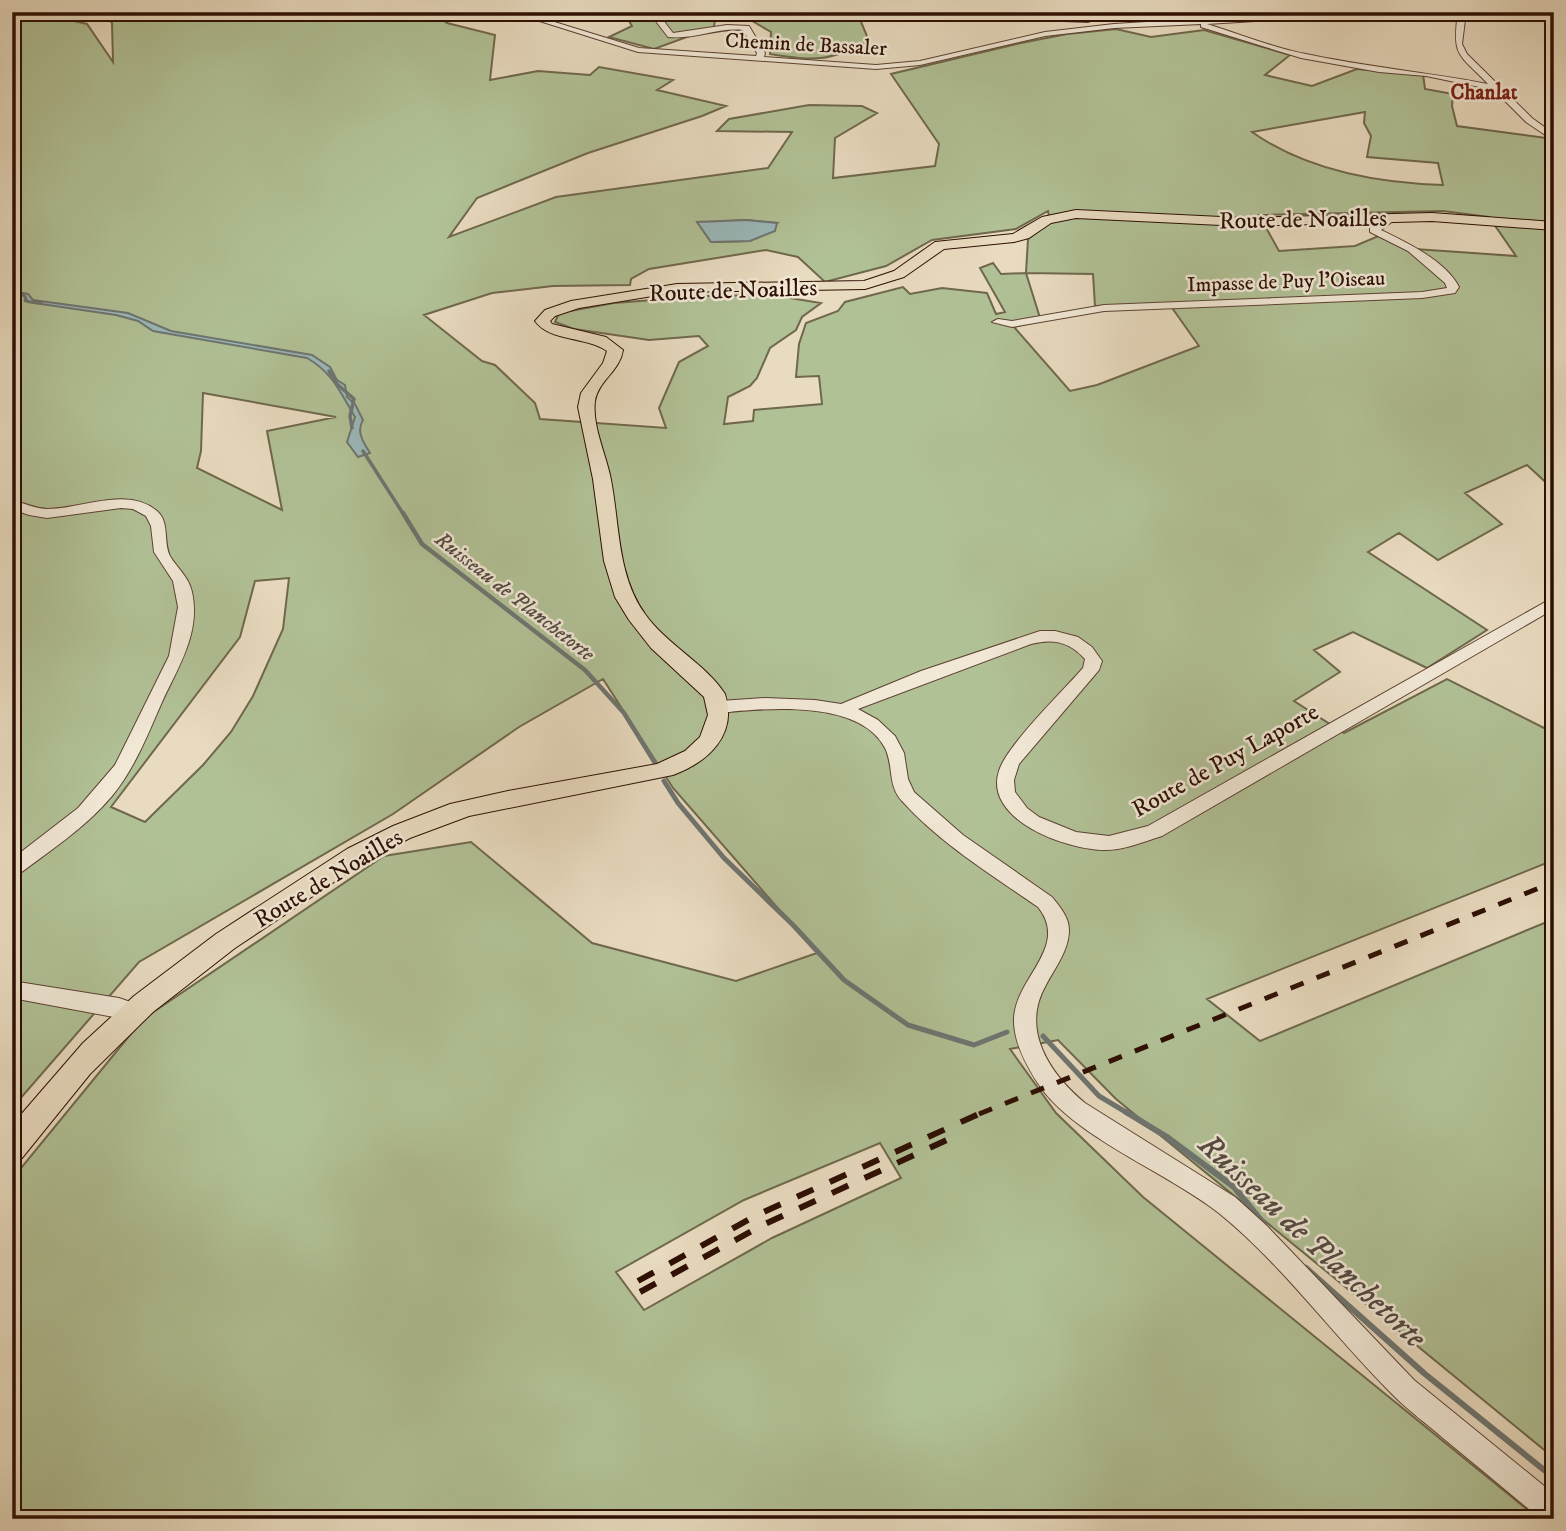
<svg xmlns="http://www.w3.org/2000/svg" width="1566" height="1531" viewBox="0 0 1566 1531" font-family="'IM FELL DW Pica',serif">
  <rect width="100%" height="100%" fill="#e9dbc0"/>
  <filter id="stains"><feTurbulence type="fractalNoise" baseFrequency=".00286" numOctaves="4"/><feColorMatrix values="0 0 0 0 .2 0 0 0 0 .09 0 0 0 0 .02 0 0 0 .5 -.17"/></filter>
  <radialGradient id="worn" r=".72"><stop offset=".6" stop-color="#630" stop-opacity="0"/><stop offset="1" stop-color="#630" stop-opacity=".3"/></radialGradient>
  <!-- green -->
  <path fill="#b1c196" stroke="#6f684c" stroke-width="2" fill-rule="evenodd" d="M12,12H35L87,24L113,62L112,23L102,12H212L213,15L238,18L269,12L436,15L447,23L495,35L490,80L538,71L590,75L599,67L673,80L657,90L726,106L702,116L588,153L477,198L449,237L556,197L768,168L792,132L717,131L729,119L809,105L862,106L877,113L835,138L833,178L935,166L939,144L891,74L1021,43L1067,34L1116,29L1151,37L1204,30L1290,55L1265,75L1312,86L1357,69L1423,74L1425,89L1453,94L1452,106L1457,126L1554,139V490L1527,465L1465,493L1502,524L1438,560L1399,533L1368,552L1487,630L1427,668L1353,632L1314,650L1340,672L1294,701L1344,733L1447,679L1544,728L1554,718V860L1207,999L1260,1041L1554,919V1458L1116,1099L1058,1040L1010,1049L1056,1113L1143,1197L1539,1519H12V1179L143,1019L384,856L471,842L592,943L736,981L817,953L673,788L603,679L519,727L393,814L139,962L12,1108ZM1365,112L1364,123L1371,136L1367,157L1438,163L1443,185C1377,183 1306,170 1252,132ZM1048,211L1050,222L1028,239L1026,273L1001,274L993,263L980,268L1005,312L996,314L987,293L942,288L910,294L903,287L845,302L838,311L806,323L799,344L796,377L819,376L822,404L754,410L753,421L724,424L728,397L750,386L757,378L770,348L796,330L802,317L821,303L771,295L705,296L614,303L559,313L555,322L574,329L649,340L699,336L708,346L679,362L659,408L666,428L540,419L535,403L495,365L482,361L424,315L492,293L553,286L630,285L631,279L649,269L766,250L798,257L825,282L886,266L932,240L1016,229ZM1443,211L1489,217L1516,256L1415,249L1383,234L1355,246L1279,251L1259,215ZM746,220L777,223L750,241L711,242L698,223ZM1026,273L1093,274L1095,306L1170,305L1199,346L1097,385L1070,391L1014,327L1041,321ZM203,393L336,417L267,431L282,510L197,468L201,451ZM289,578L283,629L253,696L231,732L203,765L145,822L111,807L240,637L255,581ZM880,1143L901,1178L772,1238L644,1310L616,1272L744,1200Z
    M624,12H857L869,41C828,62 815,61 770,54L771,32L747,18L726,13L715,21L713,31L695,34L654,49L609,37L632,26Z"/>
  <!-- water -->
  <path fill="#9ab9bb" stroke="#6e7571" stroke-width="2" d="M746,220L777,223L775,231L750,241L711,242L697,222Z
    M12,291L28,294L33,300L128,313L171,331L312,355L330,367L337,380L345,385L347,397L355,404L363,420C356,431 363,442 370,453L358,457L347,442L355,417C340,392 333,373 307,358L153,331L138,321L116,315L28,302L25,296Z"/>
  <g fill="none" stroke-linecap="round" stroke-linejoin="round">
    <!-- stream-far4 -->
    <path stroke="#6e7571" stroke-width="2.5" d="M12,293L25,296V301L41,303"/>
    <!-- stream-far3 -->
    <path stroke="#6e7571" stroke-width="3.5" d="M33,302L41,303
      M329,371L337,384L354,399L350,416L352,428
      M363,451L404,515"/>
    <!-- stream-far2 -->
    <path stroke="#6e7571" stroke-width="4.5" d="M403,513L422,544L585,670L624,713L655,763"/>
    <!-- stream-far1 -->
    <path stroke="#6e7571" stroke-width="5" d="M664,781L678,803L724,858L793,925L844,980L908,1025L974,1045L1007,1032
      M1043,1036L1099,1096L1129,1114"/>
    <!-- stream -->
    <path stroke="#6e7571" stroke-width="6" d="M1126,1112L1167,1137L1234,1187L1264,1224
      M1306,1268L1425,1374L1554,1478"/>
    <!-- minor casing -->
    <g stroke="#5c4132" stroke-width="2">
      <path id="minor" d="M511,12H522L639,48L756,56L757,53L743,30C718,27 694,40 668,37L655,20L657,12H665L663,20L673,33L727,25L749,26L765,53L764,57L876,65L920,61L1045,32L1114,24L1310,12L1255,21L1207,24C1240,34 1273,48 1306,54C1366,67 1427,72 1488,84C1458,53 1452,57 1458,12H1466L1462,44L1467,54L1532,118L1554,134V141L1526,122L1494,90L1426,76L1379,72L1301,58L1201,27V24L1114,28L1045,36L920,65L876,69L638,52Z
        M1036,16L1088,18L1092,20L1088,22L1039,20Z
        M1381,215H1389L1393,221L1381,230C1406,242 1446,261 1459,287L1455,293L1422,298L1104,311L1012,327L992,322L998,319L1012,321L1104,305L1422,292L1447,288L1445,283L1408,251L1370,232V228L1382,220Z
        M12,500C25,503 35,509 48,509C82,509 127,486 157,511C170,522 163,542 170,556C177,568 189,577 192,592C201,633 178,667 162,702C148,734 135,768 112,796C86,827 51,850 19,874L12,876V859L78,808L115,765L169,656L178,607L173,581L154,552L151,526L146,516L133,509L121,508L47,518L29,515L12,509Z
        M1554,597V609L1162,836C1143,842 1124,850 1105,850C1067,850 983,820 999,771C1006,746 1064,690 1083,668L1085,659C1070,642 1053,638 1031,644L858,709L878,720L895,736L904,753L908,779L914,792L963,835L1052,897C1060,907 1069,917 1069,930C1069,950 1055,968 1046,985C1020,1030 1050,1074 1085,1103L1235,1197L1267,1226L1414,1380L1554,1494V1519H1541C1508,1492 1476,1465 1443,1438C1427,1424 1410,1412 1395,1397C1336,1339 1283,1265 1220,1214C1168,1172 1072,1137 1037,1082C1025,1063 1013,1040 1014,1018C1016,977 1070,947 1038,907C992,875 941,844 903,802C887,786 894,766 885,748C860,699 765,708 720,713L712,707L720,701L765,698L815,700L841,704L921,671L1040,631H1055L1078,637L1092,647L1102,661L1099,670L1019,764L1014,780L1015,792L1027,808L1039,817L1076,832L1109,836L1148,826Z
        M12,981L119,998L142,1006L145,1012L142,1018L135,1021L12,998Z"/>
    </g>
    <!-- major casing -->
    <g stroke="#2d0e03" stroke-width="2">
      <path id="major" d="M1076,210L1242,218L1432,213L1554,222V230L1432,221L1242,226L1076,218L1051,223L1029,238L1014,242L944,249L904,277L865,289L677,292L579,308L555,316L550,321L552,324L606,337L623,350C620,371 598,381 595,401C592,425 605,452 610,475C620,521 616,574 645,614C667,645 707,665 725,694C738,735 708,762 673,775L469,816L410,838L364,862L235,948L153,1012L90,1074L22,1158L12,1161V1125L83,1043L134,996L216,934L347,849L393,826L450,804L508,791L657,764L685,751L700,737L708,715L704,697L651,648L629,620L615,597L604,561L593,479L578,407L581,393L603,363L607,351C586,336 550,342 535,321L545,310L571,301L677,284L864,281L894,271L935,242L1013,234L1042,217Z"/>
    </g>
    <!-- minor -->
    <use href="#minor" fill="#f1e8d6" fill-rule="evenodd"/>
    <!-- major -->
    <use href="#major" fill="#e9dbc0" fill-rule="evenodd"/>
    <!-- rail-far1 -->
    <path stroke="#2d0e03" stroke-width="5" stroke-dasharray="14 14" stroke-linecap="butt" d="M979,1114L1554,882"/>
    <!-- rail -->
    <path stroke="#2d0e03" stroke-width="6" stroke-dasharray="18 18" stroke-linecap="butt" d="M638,1281L755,1216L983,1112
      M640,1292L763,1225L951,1138"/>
  </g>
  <g text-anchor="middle" stroke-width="5" stroke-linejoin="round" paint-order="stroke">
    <!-- far-street labels -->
    <g font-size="21" fill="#2d0e03" stroke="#f1e8d6">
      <text transform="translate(806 44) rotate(3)" y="7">Chemin de Bassaler</text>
      <text transform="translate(1286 281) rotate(-2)" y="7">Impasse de Puy l'Oiseau</text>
    </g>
    <!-- far-neighbourhood labels -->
    <g font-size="21" font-weight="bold" fill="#7a1f14" stroke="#f1e8d6">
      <text x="1484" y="99">Chanlat</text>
    </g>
    <!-- far-water labels -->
    <g font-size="21" font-style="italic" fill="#534a43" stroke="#f1e8d6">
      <text transform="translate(515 596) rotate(38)" y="7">Ruisseau de Planchetorte</text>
    </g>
    <!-- street labels -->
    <g font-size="24" fill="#2d0e03" stroke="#f1e8d6">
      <text transform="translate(1303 219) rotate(-1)" y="8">Route de Noailles</text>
      <text transform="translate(733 290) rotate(-2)" y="8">Route de Noailles</text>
      <text transform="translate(1225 760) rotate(-29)" y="8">Route de Puy Laporte</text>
      <text transform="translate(328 878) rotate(-31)" y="8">Route de Noailles</text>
    </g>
    <!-- near-water labels -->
    <g font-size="32" font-style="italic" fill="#534a43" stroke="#f1e8d6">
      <text transform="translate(1313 1240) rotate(43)" y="11">Ruisseau de Planchetorte</text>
    </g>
  </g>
  <!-- margin -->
  <rect width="1566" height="1531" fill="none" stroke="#e9dbc0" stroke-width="42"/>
  <rect x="14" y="14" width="1538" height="1503" fill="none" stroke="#2d0e03" stroke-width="3.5"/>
  <rect x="21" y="21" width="1524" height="1489" fill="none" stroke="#2d0e03" stroke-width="2"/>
  <rect width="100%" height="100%" filter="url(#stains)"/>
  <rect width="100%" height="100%" fill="url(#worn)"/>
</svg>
